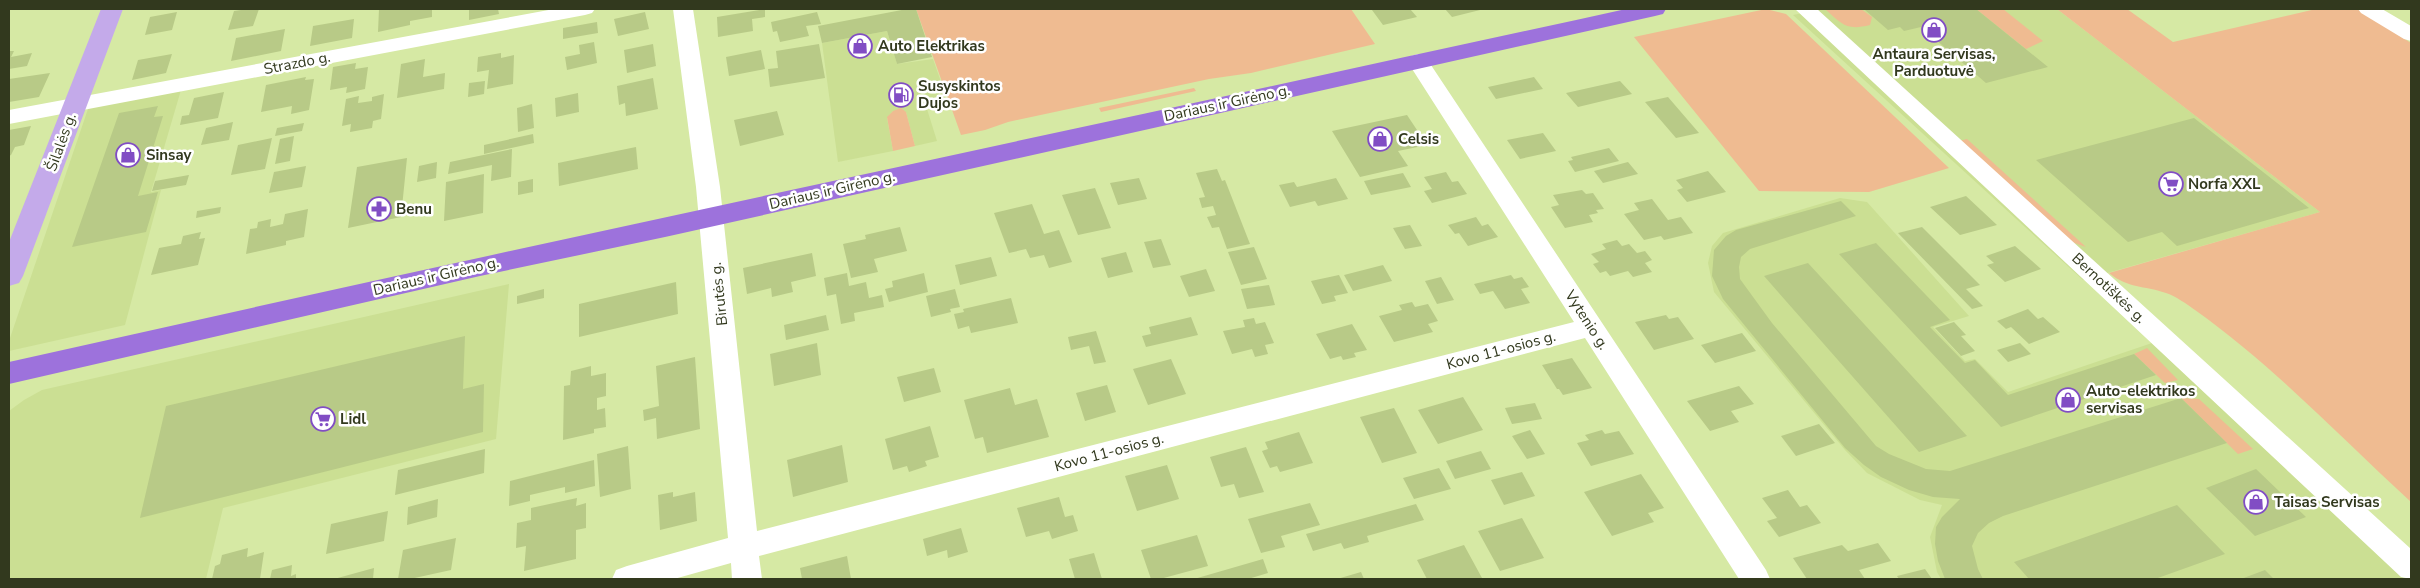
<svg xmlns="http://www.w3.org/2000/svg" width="2420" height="588" viewBox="0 0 2420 588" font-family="'Nunito Sans',sans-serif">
  <rect width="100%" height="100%" fill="#d6e9a4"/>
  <!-- built -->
  <path fill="#cbdf93" d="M1822,9H2057L2320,212L2083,280L1793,15Z
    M887,31L897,64L933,59L947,99L936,102L927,109L937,141L915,146L906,112L893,111L887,118L893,151L838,162L822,43Z
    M181,90L151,192L161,190L125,325L9,351V341L89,106Z
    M1840,198L1867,202L1969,316L1933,327L1965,361L1975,359L2008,392L2152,343L2405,579H1941L1937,572L1930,537L1942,505L1920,500L1867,473L1845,450L1714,292L1708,263L1712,246L1723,233Z
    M509,284L496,439L223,508L206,579H9V411L24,400L42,390Z"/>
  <!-- green -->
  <path fill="#efbb91" d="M916,9H1351L1375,44L1251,73L1209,79L1008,122L985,130L961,135Z
    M1766,9L1786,14L1949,168L1869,192L1759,191L1634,37Z
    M1825,9H1861L1872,17L1870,25C1846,31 1842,24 1825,9Z
    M1976,9H2003L2043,41L2026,49Z
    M2057,9H2127L2173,42L2316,9H2357L2411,43V502C2340,437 2274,366 2195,310C2187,304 2175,296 2166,293C2143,285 2129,289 2109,273L2320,212Z
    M1194,88L1196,91L1101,112L1099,108Z
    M901,108L906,112L915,146L893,151L887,117L893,111Z
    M1967,139L2086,247L2066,240L1959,141Z
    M2147,348L2178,380L2165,383L2134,354Z
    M2181,398L2199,399L2253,449L2238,454Z"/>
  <!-- building -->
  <path fill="#b8ca87" d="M248,9H259L253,26L228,30L234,11Z
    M379,9H432V17L410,21V25L378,32Z
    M469,9H498L499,14L469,20Z
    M765,9V17L752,19L753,31L718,37L717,17Z
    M907,9H916L932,57L897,64L887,31L822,43L818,26Z
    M1378,9H1410L1417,17L1383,25L1372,10Z
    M1445,9H1479L1480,10L1452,17Z
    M1869,9H1976L2048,67L1986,83L1921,27L1904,31L1900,27L1888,30L1865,10Z
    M177,12L172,30L145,35L150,17Z
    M645,12L649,29L618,36L614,19Z
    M817,12L821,24L806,26L809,36L780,42L777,31L773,32L771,22Z
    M354,19L352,38L310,46L313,26Z
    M597,22L598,33L563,39V28Z
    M285,29L281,51L231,61L236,38Z
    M594,42L597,63L567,70L565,57L580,54L579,45Z
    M653,44L656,66L627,73L624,50Z
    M819,44L825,78L770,87L768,69L778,68L776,51Z
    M761,50L765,69L729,76L726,57Z
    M9,51H14L11,57L32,53L27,66L9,69Z
    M501,53V58L514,55L513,84L487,89L489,70L477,72L478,57Z
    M172,54L166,73L132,80L138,60Z
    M425,59L423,77L445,73L444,89L397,98L401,64Z
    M356,63L355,69L368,67L365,89L346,93L347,87L330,90L333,67Z
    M50,73L39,97L9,102V79Z
    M306,77L305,80L314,79L309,110L291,114L292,106L261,112L266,85Z
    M1534,77L1543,89L1496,99L1488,87Z
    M653,78L658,109L626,116L625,103L619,105L617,86Z
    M485,81L484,94L468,97L469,83Z
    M1620,81L1632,94L1578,107L1566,93Z
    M910,86L913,100L898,103L894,89Z
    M224,92L218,118L180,125L182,116L189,115L194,98Z
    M578,93L579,112L556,117L555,98Z
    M384,94L381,119L373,121L372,128L350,132L351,124L342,126L346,99L359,96L358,103L372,101V97Z
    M1668,97L1699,133L1676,138L1645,102Z
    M532,104L534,128L518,132L517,108Z
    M158,106L154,117L163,116L138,196L158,192L146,232L72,247L119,113Z
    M777,111L784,135L740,146L734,120Z
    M1407,115L1427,145L1398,151L1408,166L1360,177L1332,131Z
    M2194,118L2309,208L2177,246L2162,232L2128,242L2036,160Z
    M233,122L229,140L201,145L206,128Z
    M304,123L302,131L275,136L277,128Z
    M31,126L24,145L15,147L11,155L9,156V130Z
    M1543,133L1556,151L1520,159L1507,140Z
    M533,134L534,143L484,154V145Z
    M294,136L290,161L275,164L280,139Z
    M272,138L265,169L231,175L238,145Z
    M636,147L638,169L559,186L558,163Z
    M1609,148L1619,161L1575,172L1568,161L1573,160L1571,157Z
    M512,149L511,177L491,181L492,165L448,174L450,162Z
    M407,158L401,217L348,228L357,167Z
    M437,162L436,178L417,182L419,166Z
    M1628,162L1638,174L1603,183L1594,171Z
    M306,166L302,187L269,193L274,172Z
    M1217,169L1222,181L1225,180L1250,244L1227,249L1219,227L1212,228L1207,217L1216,215L1213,206L1202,208L1199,198L1205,197L1196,173Z
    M1708,171L1726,192L1687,202L1677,190L1683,188L1676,180Z
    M1446,172L1452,182L1458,181L1467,194L1432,203L1424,191L1432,189L1424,177Z
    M1403,173L1411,187L1371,195L1364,181Z
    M484,174L483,213L444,221L446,182Z
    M189,175L186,185L152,191L155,181Z
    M1139,178L1147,199L1118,205L1110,183Z
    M1336,178L1348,199L1318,206L1315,201L1290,207L1279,185L1294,182L1297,187Z
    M533,179V192L518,195V182Z
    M1095,188L1111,228L1078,235L1062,195Z
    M1582,190L1586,194L1593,193L1604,209L1596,210L1598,213L1589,215L1593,222L1565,228L1551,207L1559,205L1553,195Z
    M1966,196L1997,225L1960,235L1930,207Z
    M1652,199L1668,220L1681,217L1693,233L1664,240L1661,236L1644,240L1624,214L1639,210L1634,203Z
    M1841,201L1856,216L1750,249L1741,257L1739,267L1740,279L1772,323L1876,446L1889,454L1926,469L1950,471L2181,398L2227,443L2003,516L1989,523L1978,533L1972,546L1978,569L1983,579H1945L1938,561L1935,544L1936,527L1942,517L1960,499L1933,497L1909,490L1881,477L1864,465L1845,448L1723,299L1712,276L1714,250L1726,236L1736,230Z
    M1032,204L1044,234L1059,230L1072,262L1049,268L1044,255L1030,258L1026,249L1009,253L994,213Z
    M221,207L220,213L196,218L197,211Z
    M308,209L304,237L286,241V245L246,254L250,229L257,228L258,222L271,219L270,227L283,224L285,214Z
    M1476,217L1482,226L1488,224L1498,237L1468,246L1459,233L1455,234L1448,225Z
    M1410,225L1422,246L1405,249L1393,228Z
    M900,227L907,251L874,259L878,272L851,278L843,244L866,239L865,235Z
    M1922,227L1980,285L1966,289L1983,306L1972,309L1898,233Z
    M201,232L199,239L205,238L198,265L151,275L159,248L181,244L183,236Z
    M1161,239L1171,265L1153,268L1144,242Z
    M1617,240L1622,246L1629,244L1637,253L1645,251L1652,260L1645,263L1652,272L1633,277L1628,271L1610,276L1606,271L1600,273L1593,264L1599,262L1591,254L1606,249L1602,244Z
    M1876,243L1950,320L1930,327L1965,363L1975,360L2008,395L2134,354L2156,375L2001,427L1839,254Z
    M2015,246L2041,269L2005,282L1987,265L1994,263L1986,256Z
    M1254,247L1267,279L1241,285L1228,252Z
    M1126,252L1133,272L1108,278L1101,258Z
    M812,253L816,276L791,282L793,292L772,297L771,288L747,294L743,268Z
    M991,257L997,276L960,285L955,265Z
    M1808,263L1967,436L1919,452L1764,276Z
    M1383,265L1392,281L1353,291L1344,275Z
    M1206,269L1215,291L1189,297L1180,276Z
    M847,273L849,286L866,282L869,298L882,295L884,307L854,313L855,321L841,324L836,294L827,296L824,278Z
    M924,273L928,292L889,302L885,289L893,287L892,281Z
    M1339,275L1348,293L1334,296L1336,301L1322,304L1311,281Z
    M1511,275L1514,279L1522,277L1529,287L1521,289L1530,303L1505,309L1493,291L1480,294L1474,284Z
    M1441,277L1454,300L1437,304L1425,281Z
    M676,282L678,314L579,337V304Z
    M1269,285L1275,305L1247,309L1241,289Z
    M544,289V298L517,304V296Z
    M955,289L960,307L950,309L951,312L931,317L926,296Z
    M1011,298L1018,323L971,333L969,326L958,329L954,314L964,312L963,309Z
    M1412,302L1415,307L1428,304L1438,321L1428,324L1433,332L1394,342L1379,316L1402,310L1399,305Z
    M2028,309L2038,319L2043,317L2060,332L2029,344L2011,327L2006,329L1997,321Z
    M826,315L829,330L786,340L784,325Z
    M1666,315L1669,319L1678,317L1694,339L1654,350L1635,322Z
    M1191,317L1198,335L1146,347L1142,336L1151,334L1149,327Z
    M1254,318L1256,324L1265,322L1274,343L1265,345L1268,354L1255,357L1252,349L1232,354L1223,331L1245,327L1243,320Z
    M1954,322L1966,335L1961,336L1975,351L1961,356L1935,328Z
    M1352,324L1367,350L1354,353L1356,357L1343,360L1341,356L1330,359L1316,334Z
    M1096,331L1106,362L1094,364L1089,346L1071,350L1068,337Z
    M1742,333L1756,351L1715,363L1701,345Z
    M465,336L463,389L484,384L483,432L140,518L166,406Z
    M817,343L821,375L774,386L770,354Z
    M2020,343L2031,354L2008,362L1997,350Z
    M695,357L700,429L657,439L656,418L644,421L643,410L659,406L656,366Z
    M1572,358L1592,388L1563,395L1559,389H1557L1542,365Z
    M1171,359L1186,394L1148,405L1133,369Z
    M591,366V376L606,373V396L597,398V410L605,408L606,427L594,429V433L563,440L564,386L570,385L571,371Z
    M934,368L941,392L904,402L897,377Z
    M1107,385L1116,412L1085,421L1076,393Z
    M1739,386L1754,404L1731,411L1739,422L1710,431L1687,401Z
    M1010,388L1015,405L1037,399L1049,437L987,453L983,437L975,439L964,400Z
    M1463,397L1483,430L1438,444L1418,410Z
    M1535,403L1542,419L1512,424L1505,408Z
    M1394,408L1417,453L1382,463L1360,417Z
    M1819,424L1835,443L1796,456L1781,436Z
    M930,426L939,457L925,461L927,466L909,472L907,466L893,470L885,439Z
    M1530,430L1545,454L1527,459L1512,436Z
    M1602,430L1605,434L1619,431L1634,454L1591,466L1577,443L1589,440L1585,435Z
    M1299,432L1313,463L1280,472L1277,466L1270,468L1262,451L1268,449L1265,442Z
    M842,445L848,482L793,497L787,460Z
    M628,446L631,489L600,497L597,454Z
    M1246,447L1264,492L1239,498L1234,484L1221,487L1210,457Z
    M485,449L484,473L395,495L398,470Z
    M1481,451L1491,469L1455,479L1446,461Z
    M594,460L595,486L565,493V487L530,495V501L509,506L510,481Z
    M1167,465L1179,499L1137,511L1125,476Z
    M1439,468L1451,489L1414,499L1403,478Z
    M2256,469L2306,517L2255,536L2206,488Z
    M1522,472L1535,496L1504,505L1491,480Z
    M1641,474L1664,508L1648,513L1654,522L1612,536L1584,492Z
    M1788,490L1800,507L1807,505L1821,523L1779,537L1767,521L1777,518L1762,498Z
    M673,492V497L695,492L697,521L660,530L658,495Z
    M1059,497L1065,517L1073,515L1078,531L1052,539L1049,531L1026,537L1017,508Z
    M577,498L576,506L586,503V528L576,530V559L524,571L526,546L516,548L517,523L531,520V508Z
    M438,499L437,517L407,525L408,507Z
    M1310,503L1320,525L1281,536L1285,547L1261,553L1248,519Z
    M1416,504L1424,520L1367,536L1369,542L1344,549L1341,543L1313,551L1306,534Z
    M2177,505L2225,554L2155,579H2029L2014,562Z
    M388,511L384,541L326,554L331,524Z
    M1522,518L1544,558L1500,571L1478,531Z
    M961,528L968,552L948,558L947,550L927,556L923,539Z
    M1197,535L1208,566L1160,579H1151L1141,550Z
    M456,538L451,570L410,579H398L403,550Z
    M1878,543L1891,561L1859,570L1865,579H1807L1793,558L1842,545L1848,551Z
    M1464,545L1482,578L1427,579L1417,560Z
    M248,548L247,557L264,552L260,579H212L215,566L220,564L222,555Z
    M1094,553L1102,579H1075L1069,559Z
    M847,556L851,579H802L800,568Z
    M1263,559L1268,573L1248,579H1194Z
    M292,565L291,576L296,574V579H270L272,570Z
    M374,568L373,579H334Z
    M1925,569L1932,579H1899L1897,576Z
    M2265,570L2274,579H2241Z
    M1361,572L1364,579H1337Z"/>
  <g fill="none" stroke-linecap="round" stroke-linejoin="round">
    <!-- minor -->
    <path fill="#fff" fill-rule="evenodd" d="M554,9H595L592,13L585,15L9,124V110Z
      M673,9H693L720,187L757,531L1574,322L1407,61L1411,56L1418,54L1425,56L1766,570L1770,579H1739L1585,338L759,556L762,579H732L731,563L674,579H612L616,570L627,566L728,538L696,187Z
      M1795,9H1817L2411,549V579L2401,577Z
      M2358,9H2382L2411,26V41L2404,39L2361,13Z"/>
    <!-- major -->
    <path fill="#c4aaea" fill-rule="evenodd" d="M101,9H123L23,276L19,283L9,286V242Z"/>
    <!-- highway -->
    <path fill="#9d72dc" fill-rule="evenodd" d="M1626,9H1666L1663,14L1655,16L665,237L480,276L9,384V362C547,241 1087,127 1626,9Z"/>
  </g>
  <!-- icons -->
  <defs>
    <g id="shop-ring" transform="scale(1.25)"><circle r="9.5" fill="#fff" stroke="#814dc4" stroke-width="1.5"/><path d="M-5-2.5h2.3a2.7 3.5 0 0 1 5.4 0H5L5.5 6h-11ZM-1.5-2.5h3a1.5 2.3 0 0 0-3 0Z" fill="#814dc4"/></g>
    <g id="fuel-ring" transform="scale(1.25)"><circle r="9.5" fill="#fff" stroke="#814dc4" stroke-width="1.5"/><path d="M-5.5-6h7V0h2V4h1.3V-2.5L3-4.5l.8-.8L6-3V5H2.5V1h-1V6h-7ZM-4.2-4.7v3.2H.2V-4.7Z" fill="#814dc4"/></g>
    <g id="supermarket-ring" transform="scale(1.25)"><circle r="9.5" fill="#fff" stroke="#814dc4" stroke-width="1.5"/><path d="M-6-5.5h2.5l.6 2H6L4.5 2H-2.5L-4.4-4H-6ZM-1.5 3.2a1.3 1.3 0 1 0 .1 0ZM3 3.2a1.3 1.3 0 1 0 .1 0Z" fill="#814dc4"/></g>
    <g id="pharmacy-ring" transform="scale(1.25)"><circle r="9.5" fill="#fff" stroke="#814dc4" stroke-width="1.5"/><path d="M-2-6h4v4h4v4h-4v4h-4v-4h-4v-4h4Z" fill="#814dc4"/></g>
  </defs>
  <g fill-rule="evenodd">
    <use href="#shop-ring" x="1934" y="30"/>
    <use href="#shop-ring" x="860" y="46"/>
    <use href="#fuel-ring" x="901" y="95"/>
    <use href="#shop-ring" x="1380" y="139"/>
    <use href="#shop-ring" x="128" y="155"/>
    <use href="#supermarket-ring" x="2171" y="184"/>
    <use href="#pharmacy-ring" x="379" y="209"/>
    <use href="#shop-ring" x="2068" y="400"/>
    <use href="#supermarket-ring" x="323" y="419"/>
    <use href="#shop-ring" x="2256" y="502"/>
  </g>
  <g text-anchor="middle" stroke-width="5" stroke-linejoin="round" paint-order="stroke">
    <!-- poi labels -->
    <g font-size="15" font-weight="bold" fill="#32391e" stroke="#fff" text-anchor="start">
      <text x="878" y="51">Auto Elektrikas</text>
      <text x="1934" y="59" text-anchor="middle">Antaura Servisas,<tspan x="1934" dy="17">Parduotuvė</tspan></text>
      <text x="918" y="91">Susyskintos<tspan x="918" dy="17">Dujos</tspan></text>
      <text x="1398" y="144">Celsis</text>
      <text x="146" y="160">Sinsay</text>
      <text x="2188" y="189">Norfa XXL</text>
      <text x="396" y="214">Benu</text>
      <text x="2086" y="396">Auto-elektrikos<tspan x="2086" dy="17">servisas</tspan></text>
      <text x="340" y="424">Lidl</text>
      <text x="2274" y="507">Taisas Servisas</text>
    </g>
    <!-- street labels -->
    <g font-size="15" fill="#32391e" stroke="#fff">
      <text transform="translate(297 63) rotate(-11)" y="5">Strazdo g.</text>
      <text transform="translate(1227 103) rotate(-12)" y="5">Dariaus ir Girėno g.</text>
      <text transform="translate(61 142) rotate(-70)" y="5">Šilalės g.</text>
      <text transform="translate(832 190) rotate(-13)" y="5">Dariaus ir Girėno g.</text>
      <text transform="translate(436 276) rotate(-13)" y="5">Dariaus ir Girėno g.</text>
      <text transform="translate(2109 288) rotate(43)" y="5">Bernotiškės g.</text>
      <text transform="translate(719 294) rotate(-96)" y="5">Birutės g.</text>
      <text transform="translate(1587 320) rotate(57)" y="5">Vytenio g.</text>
      <text transform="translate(1501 350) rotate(-15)" y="5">Kovo 11-osios g.</text>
      <text transform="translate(1109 452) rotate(-15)" y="5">Kovo 11-osios g.</text>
    </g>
  </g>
  <!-- border -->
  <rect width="2420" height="588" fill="none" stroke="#32391e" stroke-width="20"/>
</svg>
